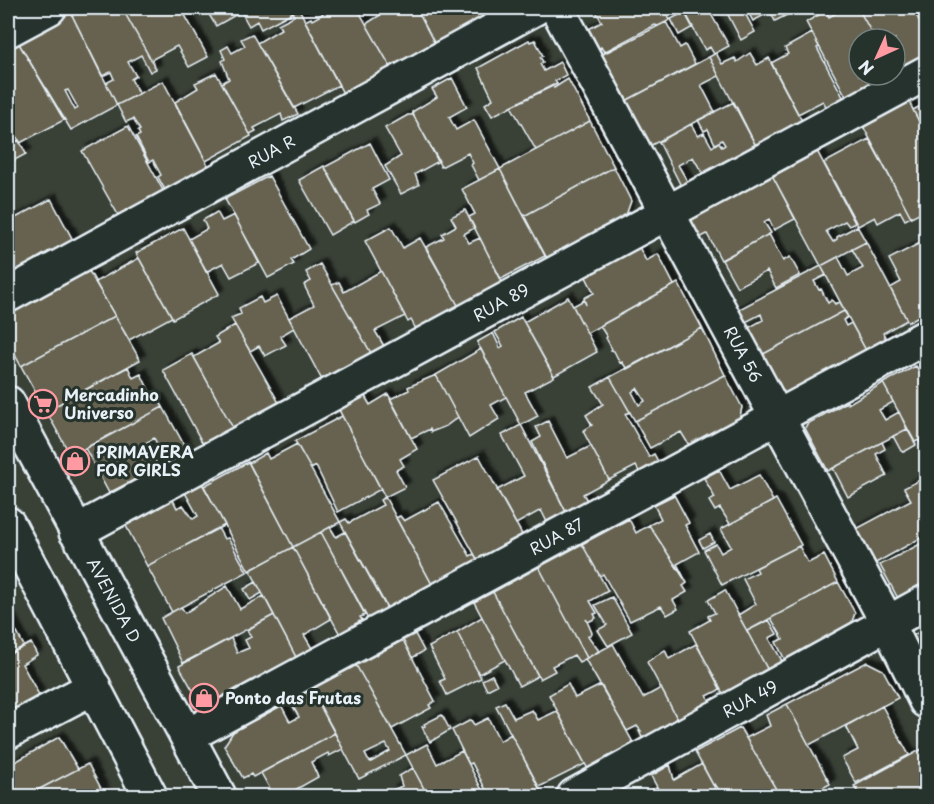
<svg xmlns="http://www.w3.org/2000/svg" width="934" height="804" viewBox="0 0 934 804" font-family="'Playpen Sans',sans-serif">
  <defs>
    <filter id="shadow"><feDropShadow dx="5.5" dy="-5.5" stdDeviation="1.5" flood-color="#0009"/></filter>
  </defs>
  <rect width="100%" height="100%" fill="#394137"/>
  <filter id="ink" filterUnits="userSpaceOnUse"><feTurbulence type="fractalNoise" baseFrequency=".0167" numOctaves="2"/><feDisplacementMap in="SourceGraphic" scale="12" xChannelSelector="R" yChannelSelector="G"/><feConvolveMatrix kernelMatrix="1 2 1 2 8 2 1 2 1" color-interpolation-filters="sRGB"/></filter>
  <g filter="url(#ink)">
    <!-- building -->
    <path fill="#66624f" stroke="#e8f1f8" stroke-width="1.5" fill-rule="evenodd" filter="url(#shadow)" d="M82,8H122L156,69L150,72L141,55L128,62L136,76L131,79L139,94L117,105L106,83L114,79L111,72L102,76L71,13Z
      M122,8H181L208,57L189,67L177,46L151,60Z
      M205,8H239L241,12L216,26Z
      M239,8H298L299,9L261,29L257,21L249,26Z
      M319,8H357L394,73L346,99L305,21L311,18L312,20L323,14Z
      M386,8H416L438,50L394,73L366,24L388,10Z
      M416,8H513L438,50Z
      M594,8H663L670,20L658,26L655,25L604,52L601,47L590,53L579,34L602,22Z
      M682,8H711L708,9L729,46L714,54L710,47L705,50Z
      M726,8H742L755,32L741,40L727,13H729Z
      M746,8H790L793,12L775,21L770,12L753,21Z
      M843,8H858L875,39H859V75H894L848,100L806,22L826,11L829,17L844,9Z
      M858,8H912L920,22L923,20L926,26V58L920,62L918,58L895,70V39H875Z
      M916,8H926V26L923,20Z
      M299,9L339,85L294,108L257,43L281,29L278,24L294,16L292,12Z
      M685,12L693,27L679,35L671,19Z
      M71,13L117,105L71,130L18,42ZM68,90L78,108L75,110L65,91Z
      M666,22L680,48L685,45L695,64L618,105L615,82L601,55Z
      M812,33L819,47L817,48L845,101L828,110L823,101L798,114L771,63L788,54L785,48Z
      M252,34L298,114L283,121L281,114L254,128L256,131L250,134L222,83L229,79L222,61L225,59L221,50L228,46L232,53L245,46L241,39Z
      M529,40L530,42L535,40L543,56L540,57L543,62L540,64L544,71L560,62L566,75L555,81L557,84L492,116L485,104L493,99L478,68Z
      M18,42L64,120L20,143L8,120V47Z
      M716,53L722,64L735,58L737,62L750,53L757,65L769,58L803,123L757,148L709,57Z
      M709,57L719,76L701,85L715,112L642,150L618,105Z
      M216,73L251,136L206,161L175,102L198,88L195,83Z
      M452,78L467,107L449,117L456,130L474,120L500,169L479,180L471,165L473,163L468,153L441,167L412,112L437,97L432,89Z
      M568,79L590,121L536,150L511,106L553,85L554,88Z
      M163,81L211,171L168,195L158,177L161,175L153,160L149,162L136,137L140,135L138,131L140,130L133,119L126,122L117,105Z
      M734,102L757,148L704,176L693,157L678,165L689,184L682,188L659,142L691,124L698,136L704,133L712,147L719,142L722,147L725,145L722,140L715,144L708,129L704,131L698,120Z
      M909,102L926,135V179L925,180L926,193L918,197L925,210L911,217L863,126Z
      M926,103V135L913,110Z
      M408,115H413L439,161L415,174L419,185L401,194L385,166L401,156L385,128Z
      M590,121L614,167L524,216L500,169Z
      M128,126L166,196L121,220L82,151Z
      M8,134L12,144L19,140L26,154L9,163Z
      M869,139L911,217L905,220L900,211L878,223L875,217L858,226L824,163Z
      M370,143L389,180L372,189L380,204L367,210L369,214L355,222L325,167Z
      M817,151L855,223L849,226L845,221L826,231L833,242L837,239V237L857,226L866,242L821,266L772,175Z
      M324,166L354,221L330,235L299,180Z
      M614,167L631,201L625,218L548,260L524,216Z
      M500,169L545,256L501,279L469,217L475,214L462,189Z
      M772,175L795,219L774,230L769,219L764,222L771,233L721,260L707,234L692,242L689,236L693,217Z
      M269,176L309,249L291,260L294,264L268,278L225,199Z
      M51,199L75,244L53,255L51,250L36,259L39,263L8,280V222Z
      M465,210L474,228L464,234L469,243L480,238L503,284L459,307L426,247L444,238L442,234L456,226L451,217Z
      M217,212L222,221L234,215L259,263L231,277L223,263L206,272L189,239L207,229L203,220Z
      M391,227L403,248L420,238L459,307L416,329L411,320L408,322L365,241Z
      M183,228L219,294L173,319L136,253Z
      M769,234L783,261L790,257L800,275L776,288L767,271L737,287L722,260Z
      M924,241L926,246V312L908,322L890,288L901,282L889,259Z
      M866,242L907,320L883,333L889,345L869,356L821,266L838,257L848,276L863,268L852,249Z
      M639,247L646,261L658,254L674,285L587,333L573,306L584,300L586,305L584,298L594,293L585,275Z
      M139,258L172,317L129,340L95,282Z
      M320,264L371,353L322,380L289,318L314,305L304,285L311,281L306,272Z
      M821,266L826,275L814,281L819,290L821,289L828,303L832,300L835,304L840,302L844,311L754,359L739,333L763,320L761,314L736,327L730,314Z
      M89,271L115,316L21,366L8,342V315Z
      M381,271L405,316L375,331L384,346L371,353L332,285L339,282L344,292Z
      M678,283L702,328L627,369L622,362L620,363L614,351L611,350L612,349L606,338L607,337L600,326Z
      M277,296L294,328L280,336L286,345L265,356L259,346L250,351L231,318L241,314L239,308L260,297L263,303Z
      M568,297L597,352L554,376L524,322Z
      M844,311L848,317L843,320L846,326L851,323L869,356L791,398L770,391L754,359Z
      M115,316L140,360L46,411L21,366Z
      M521,317L554,377L525,392L538,416L521,425L477,342L493,333L500,348L503,346L495,332Z
      M235,325L279,403L233,428L194,357L219,343L215,337Z
      M702,328L725,375L635,421L610,377ZM637,388L645,401L639,405L632,392Z
      M481,349L506,397L491,405L499,419L469,438L436,375Z
      M192,354L233,428L203,444L163,370Z
      M916,366L922,376L926,373V443L921,445L919,440L915,442L883,383Z
      M128,367L133,378L141,374L154,401L158,399L163,407L71,456L46,411Z
      M436,375L458,417L446,426L431,432L430,429L411,438L390,399L409,390L408,387Z
      M725,375L742,407L738,425L692,450L681,432L650,448L635,421Z
      M610,377L630,412L625,414L649,457L654,454L661,467L642,477L636,466L609,480L583,431L592,425L586,415L603,404L592,387Z
      M883,383L893,402L879,410L885,420L899,412L907,429L828,471L805,428L807,424L847,402L848,404Z
      M363,393L370,405L388,394L417,449L400,459L404,466L396,470L405,487L385,497L337,406Z
      M163,407L188,452L167,463L154,438L144,444L159,467L109,493L85,448Z
      M342,416L381,489L338,512L316,466L311,469L295,441Z
      M548,421L567,458L591,446L609,480L583,494L590,505L568,516L532,442L541,437L536,427Z
      M521,425L568,516L549,526L541,510L516,524L497,490L524,476L502,435Z
      M907,429L916,445L904,452L901,451L893,436Z
      M882,442L885,449L876,454L887,476L848,497L833,468Z
      M297,444L340,522L293,547L249,463L266,453L269,459Z
      M479,456L525,540L480,564L433,480Z
      M248,462L293,547L249,571L204,486Z
      M719,470L730,490L759,475L773,501L730,524L720,508L715,511L709,501L715,498L704,478Z
      M926,477V535L865,569L847,534L911,500L904,488Z
      M200,480L225,525L147,566L124,522L171,496L177,508L183,505L193,519L198,516L183,489Z
      M674,495L689,523L685,525L699,552L677,564L687,583L649,525L661,519L654,505Z
      M385,497L434,588L389,611L340,522L346,519L349,523L383,505L380,500Z
      M776,499L801,545L722,585L704,550L716,544L721,553L731,547L721,529Z
      M439,502L470,556L474,554L480,564L434,588L396,518L400,516L404,521Z
      M629,519L636,533L649,525L687,583L683,586L687,592L673,600L678,609L667,615L661,606L630,621L603,574L600,576L582,544Z
      M330,527L336,537L345,532L387,609L368,619L321,532Z
      M218,528L224,539L228,538L247,572L172,612L147,566Z
      M321,532L365,615L360,617L362,620L353,625L355,630L343,640L293,547Z
      M710,534L714,542L703,548L699,540Z
      M926,541V588L900,602L880,565Z
      M582,544L608,591L590,601L597,613L594,614L596,618L588,622L586,619L592,633L588,636L599,651L587,658L539,567Z
      M799,546L808,563L824,555L838,582L747,631L738,615L756,604L743,579L758,572L756,568Z
      M293,547L331,619L304,635L313,650L297,659L250,570Z
      M539,567L587,658L579,662L574,655L552,666L555,671L540,679L493,592Z
      M256,582L262,593L250,600L244,589Z
      M838,582L855,613L848,633L788,666L776,642L783,639L771,618Z
      M227,586L240,609L264,596L274,615L183,663L161,618L181,607L185,613Z
      M725,590L771,676L726,700L690,631L710,620L708,616L715,613L708,600Z
      M493,592L538,676L519,686L474,602Z
      M612,597L632,633L608,646L598,630L607,625L595,605Z
      M274,615L297,659L217,706L203,708L179,666L231,638L237,653L249,648L245,640L251,637L247,630Z
      M8,616L24,646L8,655Z
      M482,617L505,660L479,674L457,632Z
      M769,620L777,634L769,638L786,668L771,676L747,631Z
      M926,628V677L912,636Z
      M457,632L481,678L447,695L440,681L445,679L429,647Z
      M415,634L424,651L412,658L403,640Z
      M403,640L435,701L429,705L431,708L392,729L356,665Z
      M31,643L37,655L22,664L39,695L8,713V655Z
      M613,644L643,698L661,688L680,724L645,744L639,731H641L637,726L627,731L585,659Z
      M696,644L721,689L707,696L713,706L680,724L647,662L665,650L669,659Z
      M867,662L883,670L898,698L809,745L787,704Z
      M356,665L406,755L359,779L311,689ZM386,744L390,751L371,762L368,760L365,754Z
      M492,675L497,685L487,690L482,680Z
      M568,684L575,698L601,685L636,748L590,773L549,695Z
      M311,689L335,733L253,777L251,774L243,778L224,746L233,732L281,705L290,722L299,717L290,701Z
      M505,702L514,718L532,710L538,720L557,711L585,764L539,787L496,706Z
      M787,704L830,784L807,796H780L746,738L770,726L766,715Z
      M882,706L909,755L856,783L842,758L858,750L846,726Z
      M442,715L450,730L430,742L422,727L425,726L424,724Z
      M488,718L500,741L511,734L543,796H489L472,763L469,764L452,730L471,720L474,725Z
      M740,728L746,738L780,796H723L715,784L713,785L695,752Z
      M335,733L343,749L329,756L328,753L311,762L318,777L293,791L296,796H274L261,773Z
      M59,737L78,769L26,796H8V792L16,788L8,773V766Z
      M427,744L437,764L462,751L485,796H428L406,755Z
      M922,749L926,757V796H860L854,786Z
      M88,764L105,796H26L78,769Z
      M702,764L719,796H662L651,776L670,765L674,780Z
      M413,768L428,796H393L390,791L402,786L399,776Z
      M656,788L662,796H640Z"/>
    <g fill="none" stroke-linecap="round" stroke-linejoin="round">
      <!-- minor casing -->
      <g stroke="#e8f1f8" stroke-width="38">
        <g id="minor">
          <path id="s1" d="M557,8L887,622L926,701"/>
          <path d="M8,30L49,8"/>
          <path id="s2" d="M8,295L535,8"/>
          <path id="s3" d="M76,532L926,73"/>
          <path d="M8,732L94,687"/>
          <path id="s4" d="M187,736L926,337"/>
          <path id="s5" d="M574,796L926,602"/>
        </g>
      </g>
      <!-- major casing -->
      <g stroke="#e8f1f8" stroke-width="38">
        <g id="major">
          <path id="s6" d="M8,403L219,796"/>
          <path d="M8,524L150,796"/>
        </g>
      </g>
      <!-- minor -->
      <use href="#minor" stroke="#26332d" stroke-width="33"/>
      <!-- major -->
      <use href="#major" stroke="#26332d" stroke-width="33"/>
    </g>
  </g>
  <!-- icons -->
  <defs>
    <g id="supermarket-ring" transform="scale(1.5)"><circle r="9.5" fill="#26332d" stroke="#ff9aa2" stroke-width="1.5"/><path d="M-6-5.5h2.5l.6 2H6L4.5 2H-2.5L-4.4-4H-6ZM-1.5 3.2a1.3 1.3 0 1 0 .1 0ZM3 3.2a1.3 1.3 0 1 0 .1 0Z" fill="#ff9aa2"/></g>
    <g id="shop-ring" transform="scale(1.5)"><circle r="9.5" fill="#26332d" stroke="#ff9aa2" stroke-width="1.5"/><path d="M-5-2.5h2.3a2.7 3.5 0 0 1 5.4 0H5L5.5 6h-11ZM-1.5-2.5h3a1.5 2.3 0 0 0-3 0Z" fill="#ff9aa2"/></g>
  </defs>
  <g fill-rule="evenodd">
    <use href="#supermarket-ring" x="43" y="404"/>
    <use href="#shop-ring" x="75" y="461"/>
    <use href="#shop-ring" x="204" y="698"/>
  </g>
  <g text-anchor="middle" stroke-width="6" stroke-linejoin="round" paint-order="stroke">
    <!-- street labels -->
    <g font-size="16" fill="#e8f1f8" stroke="#26332d">
      <text dy="6" stroke="none"><textPath href="#s2" startOffset="300">RUA R</textPath></text>
      <text dy="6" stroke="none"><textPath href="#s3" startOffset="483">RUA 89</textPath></text>
      <text dy="6" stroke="none"><textPath href="#s1" startOffset="393">RUA 56</textPath></text>
      <text dy="6" stroke="none"><textPath href="#s4" startOffset="420">RUA 87</textPath></text>
      <text dy="6" stroke="none"><textPath href="#s6" startOffset="224">AVENIDA D</textPath></text>
      <text dy="6" stroke="none"><textPath href="#s5" startOffset="201">RUA 49</textPath></text>
    </g>
    <!-- poi labels -->
    <g font-size="16" font-weight="bold" fill="#e8f1f8" stroke="#26332d" text-anchor="start">
      <text x="64" y="401">Mercadinho<tspan x="64" dy="18">Universo</tspan></text>
      <text x="96" y="458">PRIMAVERA<tspan x="96" dy="18">FOR GIRLS</tspan></text>
      <text x="225" y="704">Ponto das Frutas</text>
    </g>
  </g>
  <!-- margin -->
  <rect width="934" height="804" fill="none" stroke="#26332d" stroke-width="30"/>
  <rect x="15" y="15" width="904" height="774" fill="none" stroke="#e8f1f8" stroke-width="2" filter="url(#ink)"/>
  <!-- north arrow -->
  <g transform="translate(877 57) rotate(225)"><circle r="28" fill="#26332d" stroke="#747f7e" stroke-width="1.5"/>
  <path d="M0-4.5L10 22L0 15L-10 22Z" fill="#ff9aa2"/>
  <text y="-9" font-size="16" font-weight="bold" text-anchor="middle" fill="#e8f1f8">N</text>
  </g>
</svg>
